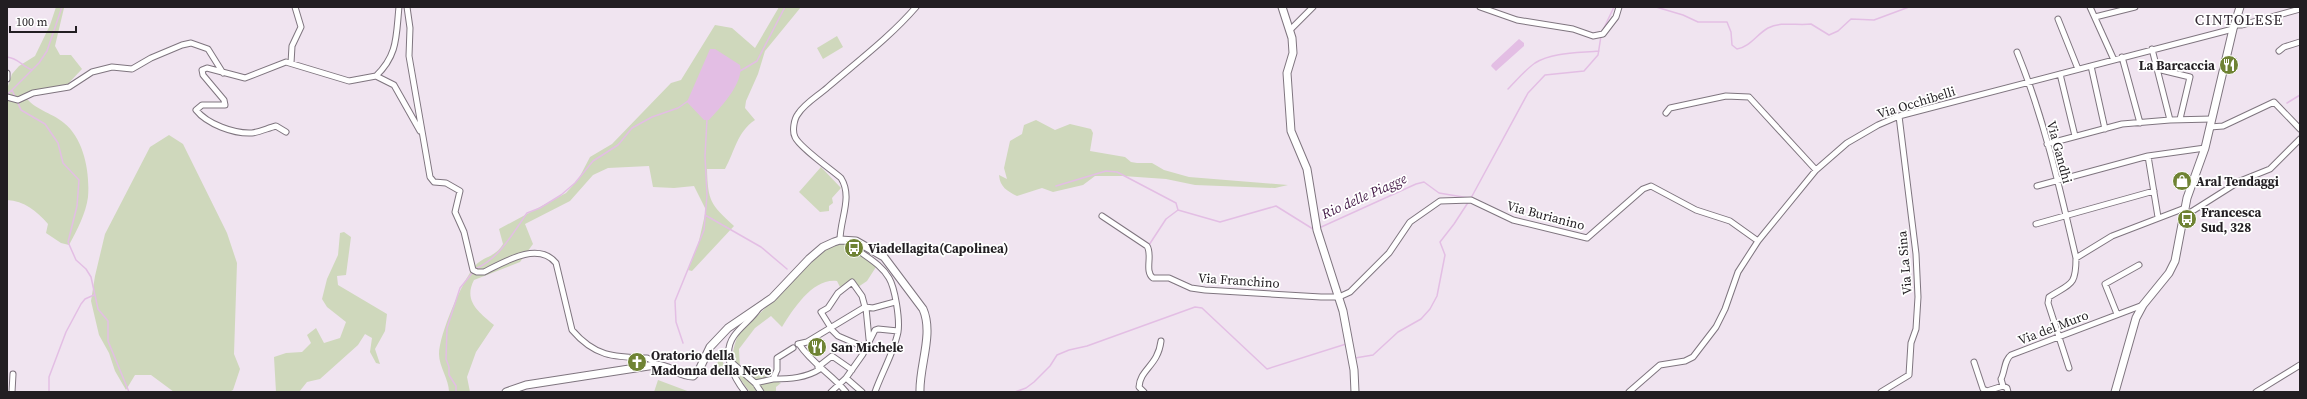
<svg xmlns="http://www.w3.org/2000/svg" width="2307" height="399" viewBox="0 0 2307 399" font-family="'Source Serif 4',serif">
  <rect width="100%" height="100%" fill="#f0e4f0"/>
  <!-- green -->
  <path fill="#cfd8bc" d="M56,7H70L64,8L55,46L60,55H71L82,69L65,87L28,92L24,95C34,110 51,112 64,123C84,139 90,172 88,197C86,213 77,230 69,245L61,243L46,233L48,224C37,211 24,201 7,200V89L12,74L19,66L35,56L50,25Z
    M779,7H801L765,51L758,74L746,101L745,108L755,120C737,132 735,151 725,169H707C708,201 710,204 734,226L692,271L688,270L698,245L706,210L694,186L674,188L653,187L649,166L608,168L593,175L570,201L525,224L533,244L520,262L474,280C463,301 479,312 494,325L476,352L467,377L470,392H449C449,379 439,367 439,354C439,335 462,281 475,266C483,256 495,258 503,244L499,229L566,193L578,180L590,157L612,144L671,83L681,80L715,25L732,28L755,48Z
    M837,36L843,47L823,59L817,48Z
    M1036,120L1055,130L1070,124L1091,129L1093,133L1090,151L1125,157L1131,162L1137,163H1152L1164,170L1189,177L1288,185L1275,188L1195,185L1166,179L1123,176H1095L1083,185L1053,192L1042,188L1017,196C1007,191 1000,187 999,175L1007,179L1004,168L1010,141L1022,134L1024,125Z
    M169,135L183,144L227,233L237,263L234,354L240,369L233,390L229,392H174L151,375H135L126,390L115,371L109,353L99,335L91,301L95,276L105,234L150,147Z
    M821,167L841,188L832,198L833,203L829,206V211L820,212L799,192Z
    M344,232L351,237L346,275L337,276L338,285L387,314L385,331L375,349L380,364L376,363L370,352L372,338L365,334L358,345L320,379L307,382L299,392H276L274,357L286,353L302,352L311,343L307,335L316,328L324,343L340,338L346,322L327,307L322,299L327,279L338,255L340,233Z
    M838,242L846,243L876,267L867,281L858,287L852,280L840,287L837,281C813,278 794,308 782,327L771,316L755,328L739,349L740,368L757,367L769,374L775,375L776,381L781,383L776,387V392H750C734,373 727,357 739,334L817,257L826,248Z
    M727,348L723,363L732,376C723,378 719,374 716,366L724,349Z
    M658,380L690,392H654Z"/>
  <!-- water -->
  <path fill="#e3bee4" d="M1519,39L1524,43V46L1496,71L1491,66L1492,64Z
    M710,49H715L740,65C744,83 721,107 709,120H704L687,102Z"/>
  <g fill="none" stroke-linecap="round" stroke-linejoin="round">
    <!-- stream -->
    <path stroke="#e3bee4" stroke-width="1.5" d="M1656,7L1683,15L1698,22H1727L1731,32L1732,45L1737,49C1750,47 1757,34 1768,28C1782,21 1797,26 1811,24L1829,35L1838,31L1851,19L1874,20L1909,7
      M1602,32L1614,7
      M7,57C18,58 22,66 32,70
      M740,71L757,61L785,7
      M1508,89C1516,81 1525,70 1535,63C1552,52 1579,53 1599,51
      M12,90L15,97
      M7,95L39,63L47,51L62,7
      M17,101L21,110L45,124L58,143L63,163L79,180L77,206L68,242L76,260L86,269L91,277L98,309L108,321V341L129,392
      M2287,103L2300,95
      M1056,186L1106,171L1117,172L1176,203L1178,210
      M1471,198L1528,93L1545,75L1584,71L1598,55L1601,36
      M1178,210L1220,222L1276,206L1313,229
      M705,215L761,247L787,269
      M1319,228L1416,184L1424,182L1439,193L1469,198
      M1149,245L1166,219L1178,210
      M475,269C499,259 513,233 527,213L540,208L561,195L575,183L593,161L618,145L632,128L652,117L678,108L688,101
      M683,343L676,322L675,301L704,230L707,195L705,156L707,119
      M1355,358L1373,355L1398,332L1421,319L1430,309L1437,296L1445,255L1440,242L1454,224L1469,201
      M49,392V377L66,332L81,304L85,299L94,295
      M456,392V386L449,375V367L446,359L447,328L460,288L473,272
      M973,392H981
      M1015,392L1026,388L1034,382L1050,366L1057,355L1069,350L1087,346L1195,307L1202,308L1267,369L1346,344L1349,357"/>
    <!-- street casing -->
    <g stroke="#7f757f" stroke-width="7">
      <path id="street" d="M407,7L410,28L409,56L430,177L434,182L446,183L460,191L455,212L464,232L473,270L477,272H484C504,262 538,241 556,263L572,330C595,357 614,357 647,358L653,361L655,365
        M1480,7L1517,20L1573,29L1593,36L1603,34L1616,17L1619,7
        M2090,7L2114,60
        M2095,17L2135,7
        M2058,19L2078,69
        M2234,25H2242L2300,9
        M1290,30L1313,7
        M2152,49L2170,120
        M2279,51L2284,47L2300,42
        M2017,52C2044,118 2060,189 2076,258C2076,286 2071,283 2049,297L2048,303L2069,368
        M2122,57L2140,123
        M291,63L292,46L301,27L295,7
        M2091,66L2105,129
        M2157,69L2190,77L2180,119
        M7,73V79
        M2060,74L2075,136
        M376,76C398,55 396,36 399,7
        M7,97L18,100L33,93L69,87L92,72L112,67L132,69L151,58L182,45L191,43L208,49L223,73
        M1666,113L1670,108L1726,96L1749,97L1816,170
        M2210,127L2223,126L2274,102L2300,129
        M286,132L276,126C268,128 260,132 252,133C234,134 207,124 196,110L202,105H225L224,100L203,75L202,70L207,68L245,78L286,62L349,81L376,76L394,85L420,131
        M2047,144L2122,124L2170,120L2212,119
        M2148,156L2158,217
        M2037,186L2148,156L2205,148
        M1102,216L1147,246C1153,255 1144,271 1153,278H1169L1191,288L1205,290L1321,297H1339L1350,292L1389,253L1410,222L1440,201L1471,200L1513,220L1587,238L1643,189L1651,186L1696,210L1730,221L1758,241
        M2183,217L2240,181L2270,169L2300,139
        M2036,224L2154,191
        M840,240C840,219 853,197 841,178C832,170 799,147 795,137C792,131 794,119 798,114C805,103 818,96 828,87C858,61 890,37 916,7
        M856,241L859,251C870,259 882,266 889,278C895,288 900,319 898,332C894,352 882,372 875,392
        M2076,258L2112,236L2185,208
        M866,308L869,339
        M2117,314L2105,284L2139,265
        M830,328L838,336L866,348
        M831,328L821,312L828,308L838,293L852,282L862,296L865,307
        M798,344L807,342L865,307L873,308L895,302
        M799,344C813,365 832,374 846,392
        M730,361L755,383L761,392
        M1974,362L1983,389L1987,391L2003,386
        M818,367L832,356L852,370
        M846,378L862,392
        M773,379C790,379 806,378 820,369
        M755,383L773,379L777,370V358L793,348
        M12,392L13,374
        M745,392C734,378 721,354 734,336C741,326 752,319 759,308
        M831,392L846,378L863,354L875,330L878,329L898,331
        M1144,392L1139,387C1140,369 1158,366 1161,341
        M1629,392L1660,365L1685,361L1693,357L1716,327L1725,309L1738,272L1758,241L1816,170L1847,143L1878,125L1899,116L2233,29
        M1881,392L1909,375L1911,343L1916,329L1918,297L1916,254L1899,116
        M2008,392L2007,388L2003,386L2001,379C2005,372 2004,360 2011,355L2143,305
        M2256,392L2300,365"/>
    </g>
    <!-- secondary casing -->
    <g stroke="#7f757f" stroke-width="9">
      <path id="secondary" d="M1282,7L1292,38L1293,53L1287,73L1291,131L1307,169L1317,230L1343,311L1354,370L1355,392
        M506,392L526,385L655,365C669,365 679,376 693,376L699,370L710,347L728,328L772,298L809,259L823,247L834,242L840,240L856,241L884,257L923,309C934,334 919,366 920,392
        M2115,392L2136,318L2143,305L2169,273L2175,261L2187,198L2205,148L2233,29L2240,7"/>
    </g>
    <!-- street -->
    <use href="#street" stroke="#fff" stroke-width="5"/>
    <!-- secondary -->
    <use href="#secondary" stroke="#fff" stroke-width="7"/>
  </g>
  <!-- icons -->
  <defs>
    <g id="restaurant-disc" transform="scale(1)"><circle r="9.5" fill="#6f8334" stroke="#fff"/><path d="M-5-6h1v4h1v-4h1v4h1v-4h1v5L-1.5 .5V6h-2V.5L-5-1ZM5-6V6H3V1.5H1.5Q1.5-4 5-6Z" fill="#fff"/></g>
    <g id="shop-disc" transform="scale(1)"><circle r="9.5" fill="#6f8334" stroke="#fff"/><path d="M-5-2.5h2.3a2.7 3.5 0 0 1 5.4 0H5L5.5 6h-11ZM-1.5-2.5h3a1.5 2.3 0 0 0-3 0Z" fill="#fff"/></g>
    <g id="bus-disc" transform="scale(1)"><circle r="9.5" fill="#6f8334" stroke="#fff"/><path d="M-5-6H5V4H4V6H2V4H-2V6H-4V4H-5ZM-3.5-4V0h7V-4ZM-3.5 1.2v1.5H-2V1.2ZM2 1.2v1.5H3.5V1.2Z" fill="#fff"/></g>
    <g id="church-disc" transform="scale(1)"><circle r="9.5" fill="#6f8334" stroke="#fff"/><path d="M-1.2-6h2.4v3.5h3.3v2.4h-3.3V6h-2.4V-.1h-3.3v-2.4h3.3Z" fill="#fff"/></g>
  </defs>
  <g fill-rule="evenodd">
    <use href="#restaurant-disc" x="2229" y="65"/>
    <use href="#shop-disc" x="2182" y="181"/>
    <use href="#bus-disc" x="2187" y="219"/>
    <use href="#bus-disc" x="854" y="248"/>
    <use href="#restaurant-disc" x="817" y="347"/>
    <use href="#church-disc" x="637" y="362"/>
  </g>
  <g text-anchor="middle" stroke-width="3.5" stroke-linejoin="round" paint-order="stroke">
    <!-- poi labels -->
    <g font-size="13" font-weight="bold" fill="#221e22" stroke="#fff" text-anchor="start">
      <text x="2215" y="70" text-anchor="end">La Barcaccia</text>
      <text x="2196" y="186">Aral Tendaggi</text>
      <text x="2201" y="217">Francesca<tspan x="2201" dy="15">Sud, 328</tspan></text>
      <text x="868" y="253">Viadellagita(Capolinea)</text>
      <text x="831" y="352">San Michele</text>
      <text x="651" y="360">Oratorio della<tspan x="651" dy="15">Madonna della Neve</tspan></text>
    </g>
    <!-- street labels -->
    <g font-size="13" fill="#221e22" stroke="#fff">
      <text transform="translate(1916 102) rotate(-17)" y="5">Via Occhibelli</text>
      <text transform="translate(2060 152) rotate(75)" y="5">Via Gandhi</text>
      <text transform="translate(1546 215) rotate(15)" y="5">Via Burianino</text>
      <text transform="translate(1904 263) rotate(-95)" y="5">Via La Sina</text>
      <text transform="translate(1239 280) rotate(4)" y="5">Via Franchino</text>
      <text transform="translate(2053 327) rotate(-21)" y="5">Via del Muro</text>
    </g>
    <!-- water labels -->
    <g font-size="14" font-style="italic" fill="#421745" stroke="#fff">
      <text transform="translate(1364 196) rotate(-24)" y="5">Rio delle Piagge</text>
    </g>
    <!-- quarter labels -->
    <g font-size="15" letter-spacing="1" fill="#322932" stroke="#fff">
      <text x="2239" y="25">CINTOLESE</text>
    </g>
  </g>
  <!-- border -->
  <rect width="2307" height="399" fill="none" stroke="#221e22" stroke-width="16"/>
  <!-- scale -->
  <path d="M10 26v6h66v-6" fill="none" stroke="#221e22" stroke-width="2"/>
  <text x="16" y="26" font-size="12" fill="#221e22" stroke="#ffffff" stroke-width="3" paint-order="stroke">100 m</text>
</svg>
